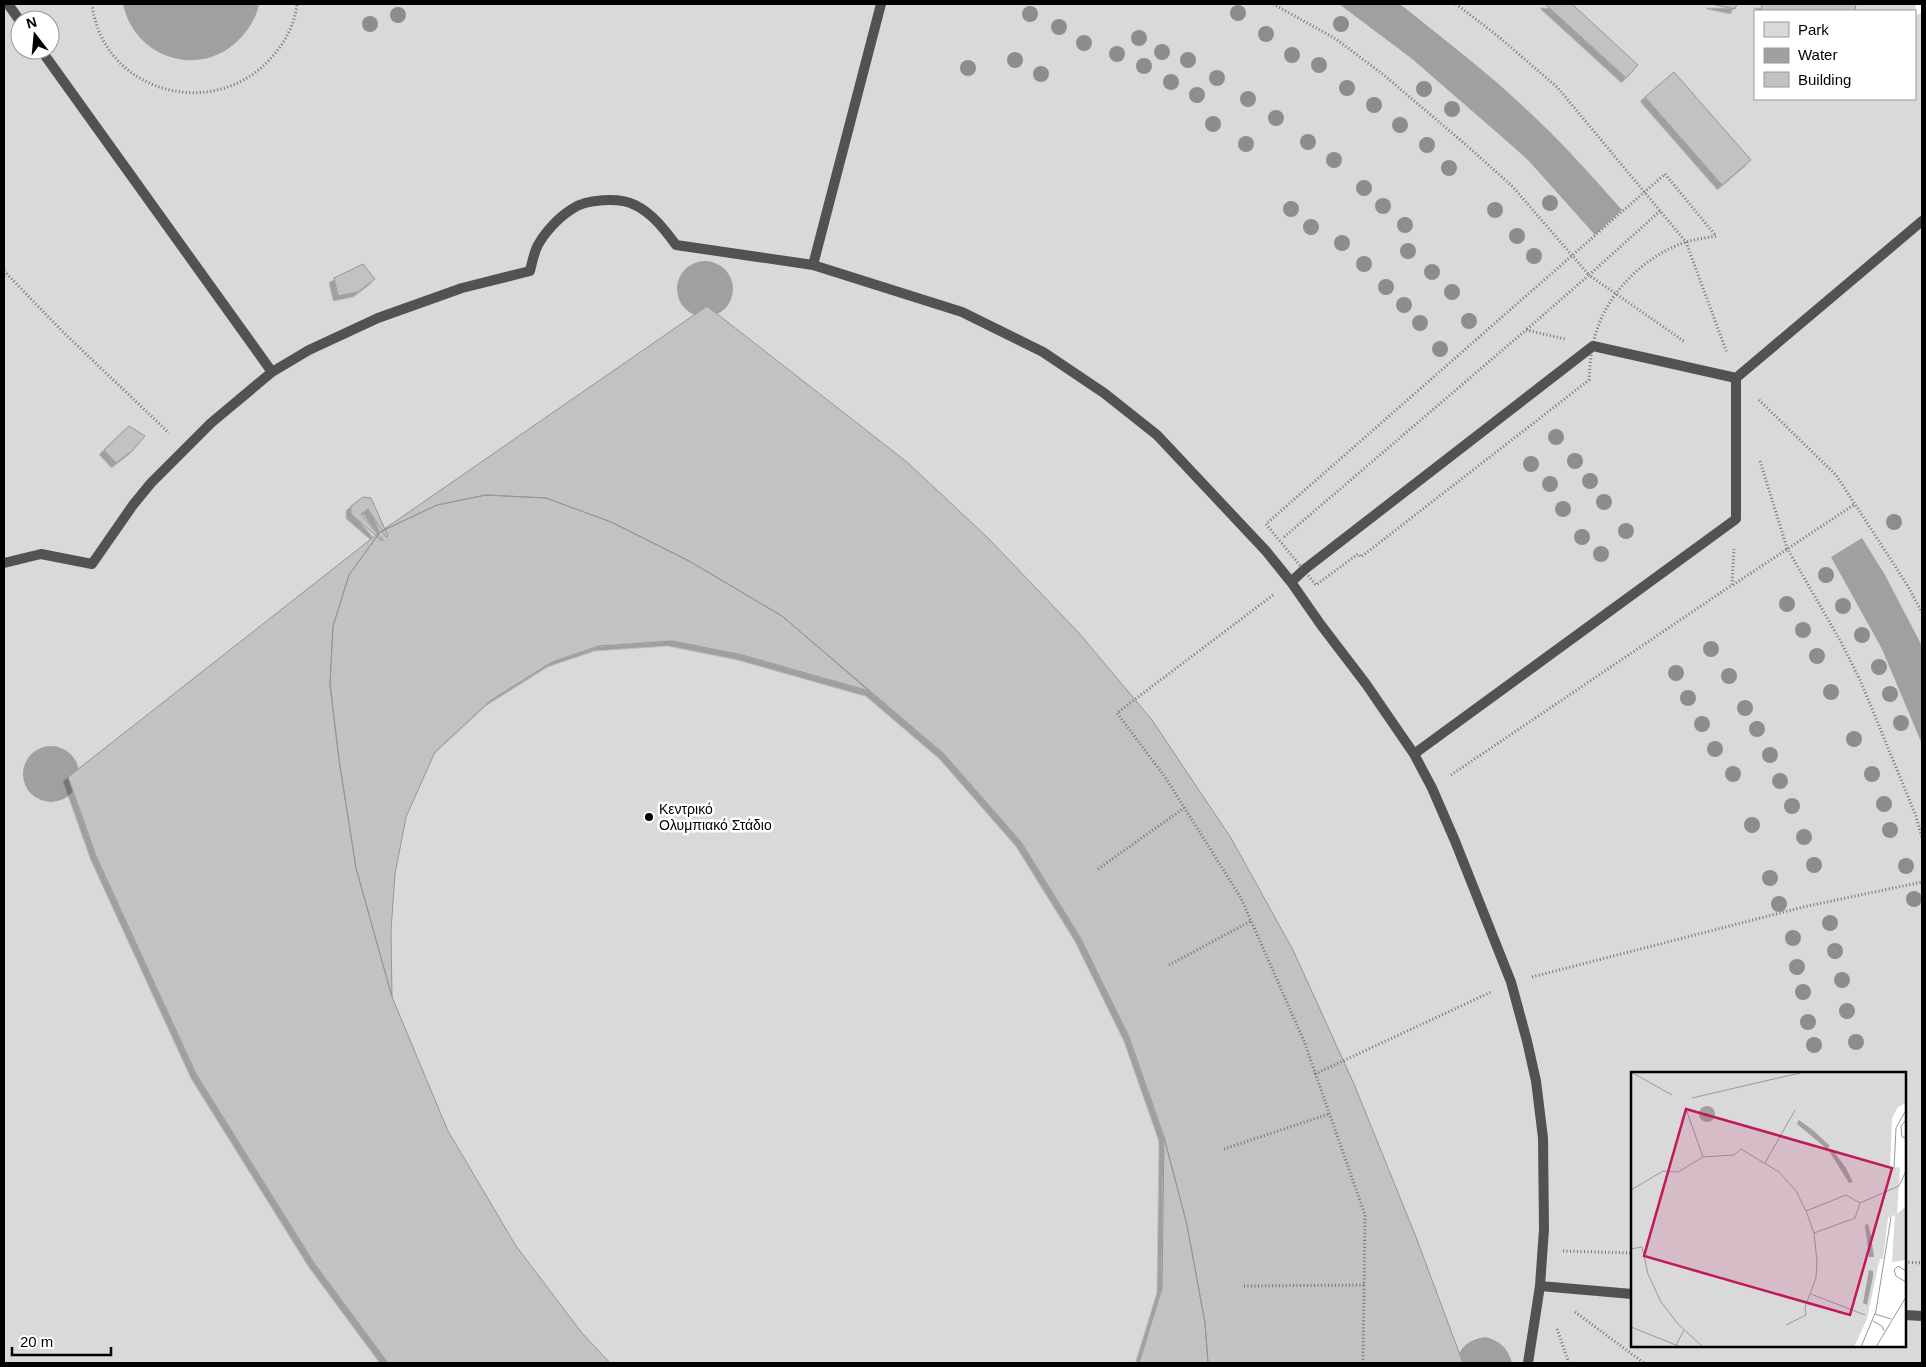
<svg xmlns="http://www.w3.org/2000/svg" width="1926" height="1367" viewBox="0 0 1926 1367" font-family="Arial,sans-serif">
  <defs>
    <filter id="shadow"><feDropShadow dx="-4.5" dy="4.5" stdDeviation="0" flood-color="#0004"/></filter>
  </defs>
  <rect width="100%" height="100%" fill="#fff"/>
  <!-- green -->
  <path fill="#d9d9d9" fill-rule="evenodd" d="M4,4H1915L1917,15L1922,12V1363H4ZM1755,11H1915V99H1755ZM20,20H50V50H20ZM1632,1073H1905V1346H1632Z"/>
  <!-- water -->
  <path fill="#a0a0a0" d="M123,4H259C257,15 251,26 244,34C206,81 135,61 123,4Z
    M1339,4H1399L1405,8C1446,41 1487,72 1525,108C1560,140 1591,175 1622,210L1595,235L1528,160L1501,136L1411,58Z
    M677 289a28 28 0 1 1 56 0a28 28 0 1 1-56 0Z
    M1862,538L1885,575L1922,646V744L1882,649L1831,557Z
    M23 774a28 28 0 1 1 56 0a28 28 0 1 1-56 0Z
    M1486,1337C1500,1341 1508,1348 1512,1363H1456C1459,1347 1469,1339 1486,1337Z"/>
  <!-- building -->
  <path fill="#c2c2c2" stroke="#969696" filter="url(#shadow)" d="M1545,4H1572L1638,65L1626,78Z
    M1711,4H1737L1735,9Z
    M1759,4H1856L1855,11H1761L1762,5Z
    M1674,72L1751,160L1722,185L1645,97Z
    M363,264L375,279L358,292L338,296L334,278Z
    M707,306L907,462L988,538L1079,633L1152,720L1231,838L1293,950L1354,1084L1416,1237L1463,1363H1208L1205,1323L1187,1225L1164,1137L1129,1037L1080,937L1021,842L944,754L782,616L689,561L611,522L546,498L486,495L437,505L380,532Z
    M129,426L145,436L133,450L116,463L104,450Z
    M486,495L546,498L611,522L689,561L782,616L869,691L742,655L672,641L599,646L552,662L490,701L435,752L406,817L395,874L391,931L392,997L356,868L339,760L330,684L333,626L349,575L380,532L437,505Z
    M363,497L371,498L388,536L386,537L368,509L361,514L383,540L382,541L351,514V506Z
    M380,532L349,575L333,626L330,684L339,760L356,868L392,997L448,1131L516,1246L582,1333L610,1363H388L314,1263L196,1074L96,856L68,777Z
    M1164,1137L1187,1225L1205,1323L1208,1363H1139L1162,1288Z"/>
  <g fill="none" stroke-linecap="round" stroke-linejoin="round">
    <!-- path -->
    <path stroke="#747474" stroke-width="3" stroke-dasharray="1 2.5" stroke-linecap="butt" d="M92,4C102,92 213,123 271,58C285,43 295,24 297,4
      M1273,4L1336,39L1385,76L1465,144L1513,187L1589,275L1526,330
      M1456,4L1499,37L1557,87L1686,242L1727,353
      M1665,174L1716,236C1706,238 1695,239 1686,242C1649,254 1613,287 1599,324C1592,342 1590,360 1589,380L1361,557L1358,554L1316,585L1266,524Z
      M1660,211L1589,275L1685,342
      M4,271L64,333L169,433
      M1759,400L1836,475L1906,583L1922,612
      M1760,461L1787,548L1841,642L1861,682L1916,816L1922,838
      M1284,537L1526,330L1565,339
      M1733,585L1855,504
      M1273,595L1117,713L1165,777L1241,898L1304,1041L1365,1215L1363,1363
      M1451,775L1732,585L1734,549
      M1098,869L1184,808
      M1169,965L1251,921
      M1532,977L1803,907L1922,882
      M1315,1074L1491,992
      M1224,1149L1329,1114
      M1563,1251L1632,1253
      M1905,1262L1922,1263
      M1244,1286L1364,1285
      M1575,1312L1644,1363
      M1557,1329L1569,1363"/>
    <!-- pedestrian -->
    <path stroke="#525252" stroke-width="10" d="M8,4L20,21
      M41,50L272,372
      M813,265L881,4
      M4,563L41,554L92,564L133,505L151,483L211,423L272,372L309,350L378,318L462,288L530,271C532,263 534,252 538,245C545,232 559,217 572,209C585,199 620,197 635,205C652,213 665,230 676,245L813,265L962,312L1043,352L1104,393L1157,435L1266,551L1291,582L1321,625L1366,684L1414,754L1432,788L1455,841L1511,982L1527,1041L1536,1081L1543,1138L1544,1229L1540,1286L1528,1363
      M1291,582L1305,569L1593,346L1736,378
      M1414,754L1736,519V378L1922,221
      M1540,1286L1632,1294
      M1905,1315L1922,1316"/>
  </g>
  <!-- trees -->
  <g fill="#8d8d8d">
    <circle cx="1238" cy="13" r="8"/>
    <circle cx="1030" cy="14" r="8"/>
    <circle cx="398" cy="15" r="8"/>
    <circle cx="370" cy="24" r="8"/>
    <circle cx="1341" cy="24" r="8"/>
    <circle cx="1059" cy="27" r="8"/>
    <circle cx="1266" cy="34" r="8"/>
    <circle cx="1139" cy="38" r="8"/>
    <circle cx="1084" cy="43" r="8"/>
    <circle cx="1162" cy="52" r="8"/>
    <circle cx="1117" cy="54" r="8"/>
    <circle cx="1292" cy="55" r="8"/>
    <circle cx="1015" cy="60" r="8"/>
    <circle cx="1188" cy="60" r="8"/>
    <circle cx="1319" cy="65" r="8"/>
    <circle cx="1144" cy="66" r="8"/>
    <circle cx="968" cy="68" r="8"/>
    <circle cx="1041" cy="74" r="8"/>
    <circle cx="1217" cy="78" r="8"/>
    <circle cx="1171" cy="82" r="8"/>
    <circle cx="1347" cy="88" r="8"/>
    <circle cx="1424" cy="89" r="8"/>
    <circle cx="1197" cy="95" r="8"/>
    <circle cx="1248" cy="99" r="8"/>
    <circle cx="1374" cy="105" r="8"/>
    <circle cx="1452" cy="109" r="8"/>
    <circle cx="1276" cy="118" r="8"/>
    <circle cx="1213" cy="124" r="8"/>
    <circle cx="1400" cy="125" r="8"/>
    <circle cx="1308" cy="142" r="8"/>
    <circle cx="1246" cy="144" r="8"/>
    <circle cx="1427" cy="145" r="8"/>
    <circle cx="1334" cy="160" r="8"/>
    <circle cx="1449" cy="168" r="8"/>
    <circle cx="1364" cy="188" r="8"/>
    <circle cx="1550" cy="203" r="8"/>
    <circle cx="1383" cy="206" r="8"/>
    <circle cx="1291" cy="209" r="8"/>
    <circle cx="1495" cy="210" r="8"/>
    <circle cx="1405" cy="225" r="8"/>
    <circle cx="1311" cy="227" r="8"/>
    <circle cx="1517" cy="236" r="8"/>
    <circle cx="1342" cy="243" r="8"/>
    <circle cx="1408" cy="251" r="8"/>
    <circle cx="1534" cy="256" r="8"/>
    <circle cx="1364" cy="264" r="8"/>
    <circle cx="1432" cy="272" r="8"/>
    <circle cx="1386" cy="287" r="8"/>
    <circle cx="1452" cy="292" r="8"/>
    <circle cx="1404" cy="305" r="8"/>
    <circle cx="1469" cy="321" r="8"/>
    <circle cx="1420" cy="323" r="8"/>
    <circle cx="1440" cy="349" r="8"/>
    <circle cx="1556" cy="437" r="8"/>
    <circle cx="1575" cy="461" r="8"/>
    <circle cx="1531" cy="464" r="8"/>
    <circle cx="1590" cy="481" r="8"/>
    <circle cx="1550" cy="484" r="8"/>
    <circle cx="1604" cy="502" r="8"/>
    <circle cx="1563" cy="509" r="8"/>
    <circle cx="1894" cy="522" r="8"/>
    <circle cx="1626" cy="531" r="8"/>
    <circle cx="1582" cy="537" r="8"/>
    <circle cx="1601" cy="554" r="8"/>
    <circle cx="1826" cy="575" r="8"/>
    <circle cx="1787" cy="604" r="8"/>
    <circle cx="1843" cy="606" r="8"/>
    <circle cx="1803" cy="630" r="8"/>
    <circle cx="1862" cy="635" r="8"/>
    <circle cx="1711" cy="649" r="8"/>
    <circle cx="1817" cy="656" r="8"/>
    <circle cx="1879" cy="667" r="8"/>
    <circle cx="1676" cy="673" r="8"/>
    <circle cx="1729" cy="676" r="8"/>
    <circle cx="1831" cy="692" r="8"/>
    <circle cx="1890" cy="694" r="8"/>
    <circle cx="1688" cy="698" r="8"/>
    <circle cx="1745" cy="708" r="8"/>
    <circle cx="1901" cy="723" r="8"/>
    <circle cx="1702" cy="724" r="8"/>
    <circle cx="1757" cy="729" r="8"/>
    <circle cx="1854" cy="739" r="8"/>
    <circle cx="1715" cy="749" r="8"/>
    <circle cx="1770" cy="755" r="8"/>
    <circle cx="1733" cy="774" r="8"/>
    <circle cx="1872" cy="774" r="8"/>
    <circle cx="1780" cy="781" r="8"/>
    <circle cx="1884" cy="804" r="8"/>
    <circle cx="1792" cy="806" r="8"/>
    <circle cx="1752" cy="825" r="8"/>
    <circle cx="1890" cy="830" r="8"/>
    <circle cx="1804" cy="837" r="8"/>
    <circle cx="1814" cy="865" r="8"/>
    <circle cx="1906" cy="866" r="8"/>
    <circle cx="1770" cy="878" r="8"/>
    <circle cx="1914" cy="899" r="8"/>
    <circle cx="1779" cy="904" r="8"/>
    <circle cx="1830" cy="923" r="8"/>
    <circle cx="1793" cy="938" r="8"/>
    <circle cx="1835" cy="951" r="8"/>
    <circle cx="1797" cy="967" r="8"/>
    <circle cx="1842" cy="980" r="8"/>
    <circle cx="1803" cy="992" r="8"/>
    <circle cx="1847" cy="1011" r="8"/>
    <circle cx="1808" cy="1022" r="8"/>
    <circle cx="1856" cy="1042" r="8"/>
    <circle cx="1814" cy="1045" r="8"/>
  </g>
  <!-- markers -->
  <circle fill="#000" stroke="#fff" stroke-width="2" cx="649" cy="817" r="5"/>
  <g text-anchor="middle" stroke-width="5" stroke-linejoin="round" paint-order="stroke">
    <!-- poi labels -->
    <g font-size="14" fill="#000" stroke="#fff" text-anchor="start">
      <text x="659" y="814">Κεντρικό<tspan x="659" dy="16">Ολυμπιακό Στάδιο</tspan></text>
    </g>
  </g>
  <!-- overview -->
  <g transform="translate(1631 1072)">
    <rect width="275" height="275" fill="#fff"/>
    <path d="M0,0H275V31L267,35L261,46L259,97L269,95L266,142L275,134V188L261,190L264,143L257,146L252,187H249L246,199L236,247L223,275L0,274Z" fill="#d9d9d9"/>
    <path d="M68 42a8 8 0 1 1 16 0a8 8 0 1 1-16 0ZM168,48L183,59L199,74L196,77L166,52ZM201,77L215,96L222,110L218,111L198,79ZM237,152L240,164L243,185H238L234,153ZM238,198L242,199V204L236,233L232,231Z" fill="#a0a0a0"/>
    <path fill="none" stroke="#999" stroke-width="1" d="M0,0L41,23M61,26L173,0M55,37L72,85M275,48L270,54L271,65L275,66M134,91L164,38M263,97L265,56L275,38M0,118L32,99L47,100L72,85L103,83L110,77L148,100L165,119L175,139L183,161L186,189L185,206L174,235L175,243L155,253M175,139L215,123L229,131M183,161L224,146L229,131L268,114L275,99M0,177L11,175L17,202L30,230L47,252L72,275M275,199L267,194L263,198L265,204L275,210M180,222L234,243M244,242L260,247M242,249L251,254L253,259M0,255L50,275M45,273L53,258M230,275L245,239L260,145M245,275L275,225"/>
    <path fill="#c2185b" fill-opacity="0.15" stroke="#c2185b" stroke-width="2.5" d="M55,37L261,96L219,243L13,184Z"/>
    <rect width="275" height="275" fill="none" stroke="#000" stroke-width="2.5"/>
  </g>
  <!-- border -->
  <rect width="1926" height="1367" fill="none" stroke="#000000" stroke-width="10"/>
  <!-- legend -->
  <rect x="1754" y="10" width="162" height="90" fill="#ffffff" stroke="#999999"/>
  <rect x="1764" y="22" width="25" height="15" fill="#d9d9d9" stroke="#999999"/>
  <text x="1798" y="35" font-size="15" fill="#000000">Park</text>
  <rect x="1764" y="48" width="25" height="15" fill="#a0a0a0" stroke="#999999"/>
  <text x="1798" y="60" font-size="15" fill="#000000">Water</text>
  <rect x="1764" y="72" width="25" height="15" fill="#c2c2c2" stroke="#999999"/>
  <text x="1798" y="85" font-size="15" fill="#000000">Building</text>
  <!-- north arrow -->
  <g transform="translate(35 35) rotate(344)"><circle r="24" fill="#ffffff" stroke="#999999"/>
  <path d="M0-4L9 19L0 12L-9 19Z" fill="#000000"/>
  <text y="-8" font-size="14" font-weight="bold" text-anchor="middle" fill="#000000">N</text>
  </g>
  <!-- scale -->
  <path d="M12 1347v8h99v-8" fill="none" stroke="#000000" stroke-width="2.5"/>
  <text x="20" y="1347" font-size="15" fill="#000000" stroke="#ffffff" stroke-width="4" paint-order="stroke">20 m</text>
</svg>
